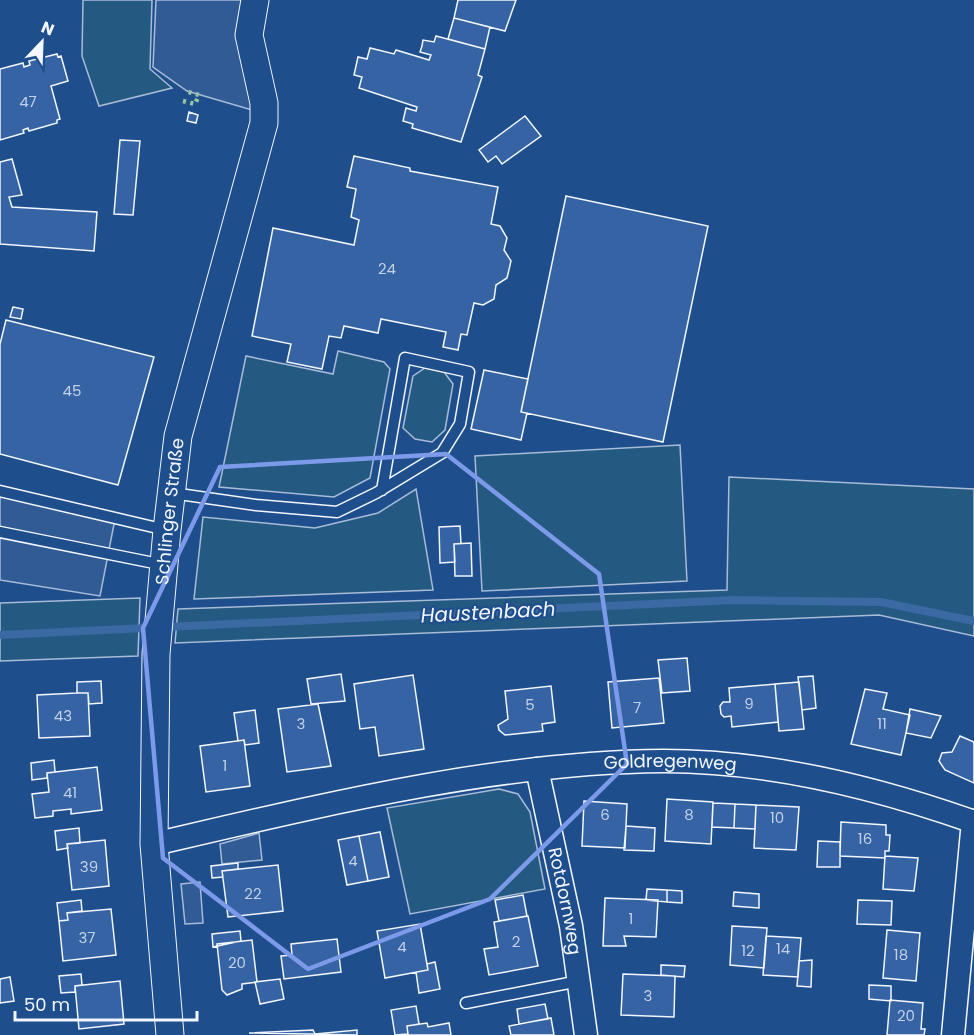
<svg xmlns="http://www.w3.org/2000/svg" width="974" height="1035" viewBox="0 0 974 1035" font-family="Poppins,sans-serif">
  <rect width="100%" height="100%" fill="#1f4e8c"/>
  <!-- green -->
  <path fill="#245a82" stroke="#a8bbd7" stroke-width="1.5" d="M83,0H152L150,69L172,88L99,106L82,56Z
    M338,351L384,362L390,369L370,478L334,497L219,487L246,356L333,374Z
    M425,368L444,372L453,384L445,430L432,442L415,439L403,428L413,376Z
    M680,445L687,581L482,591L475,456Z
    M729,477L974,489V636L879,615L175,643L178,609L727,590Z
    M416,489L433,590L194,599L203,517L315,528L378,513Z
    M140,598L138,656L0,661V603Z
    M499,789L518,794L530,812L545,889L410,914L387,808Z"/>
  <!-- parking -->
  <path fill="#305b95" stroke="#a8bbd7" stroke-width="1.5" d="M156,0H248L252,110L187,91L153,67Z
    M0,492L115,519L100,596L0,580Z
    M259,833L262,860L222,864L220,844Z
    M200,882L203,923L185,924L181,884Z"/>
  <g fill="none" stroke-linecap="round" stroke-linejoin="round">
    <!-- stream -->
    <path stroke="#3b69a3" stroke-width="8" d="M0,635L734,600L881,602L974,621"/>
  </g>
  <!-- building -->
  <path fill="#3563a3" stroke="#f2f6ff" stroke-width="1.5" d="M458,0H516L505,31L454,18Z
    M454,18L490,27L485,49L448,39Z
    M436,36L485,49L478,75L482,77L461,142L412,128L413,124L403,121L406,108L416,111L417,107L359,88L362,77L354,75L358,57L367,59L370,48L394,54L396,50L429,60L431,55L420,52L422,46L423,40L434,42Z
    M57,54L58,57L61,56L68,81L51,86L60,119L57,120V123L29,131L28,128L23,130L24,133L0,140V69L23,63L24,67L30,65L29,61Z
    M189,112L198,115L196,123L187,121Z
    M525,116L541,136L502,164L496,156L488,162L479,150Z
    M120,140L140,141L133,215L114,214Z
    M354,156L410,168V171L498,187L491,224L500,226L507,238L504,250L511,261L507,278L496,285L494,299L483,305L474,303L467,335L461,334L458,350L443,347L446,332L381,319L378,333L344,326L341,338L329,336L322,369L287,362L291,344L252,336L273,228L354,245L359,220L351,217L356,189L347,187Z
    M12,159L22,195L9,197L12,207L97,212L94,251L0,244V162Z
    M566,196L708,226L663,442L521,412Z
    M13,307L23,309L21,319L10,317Z
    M6,320L154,357L118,485L0,454V344Z
    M484,370L528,379L521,412L527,413L521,440L471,429Z
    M460,526L461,544H454L455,562L440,563L439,527Z
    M471,543L472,576H455L454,544Z
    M687,658L690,691L662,693L658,660Z
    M341,674L345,701L311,704L307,679Z
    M413,675L424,749L379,756L375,727L360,729L354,684Z
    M813,676L816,708L802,710L798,677Z
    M659,678L664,723L612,728L608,682Z
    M101,681L102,703L89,704L88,693H77V682Z
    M799,682L804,729L779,731L775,684Z
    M775,684L778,722L732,727L731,716L724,717L721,714L720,706L723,702H730L729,688Z
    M551,686L555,722L542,724L543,731L505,735L499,730L498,725L508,719L505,691Z
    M865,689L887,693L883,709L910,715L901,755L851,744Z
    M77,693H88L90,736L39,738L37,695Z
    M318,704L331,766L287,772L278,709Z
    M910,709L941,716L931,738L906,733Z
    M255,710L259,743L245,745L244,740L238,741L234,713Z
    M960,736L974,742V783L945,770L939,761L942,753L952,752Z
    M244,740L250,786L206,792L200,746Z
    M54,760L55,772L47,773V778L32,780L31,763Z
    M97,767L102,810L71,814V809L53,811V816L35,818L32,794L49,792L47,773Z
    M667,799L713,802L711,844L665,841Z
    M584,801L627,804L625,848L582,846Z
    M713,803L735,804L734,828L712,827Z
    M735,804L756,805L755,829L734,828Z
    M756,805L799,807L796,850L754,848Z
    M841,822L886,825V835H890L889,851H885V858L840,856Z
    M626,826L655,828L654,851L624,850Z
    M79,828L80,843L67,844L68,848L57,850L55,831Z
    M380,832L389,877L368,881L359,836Z
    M359,836L368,881L347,885L338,840Z
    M105,840L109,886L72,890L67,844Z
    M818,841L840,842V867H817Z
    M885,856L918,858L914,891L883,889Z
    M238,863V869L222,871L223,877L212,878L211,866Z
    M278,865L283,911L228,917L222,871Z
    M647,889L667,890V902L646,900Z
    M667,890L682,891V903L667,902Z
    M734,892L759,894V908L733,906Z
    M523,895L527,916L499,921L495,900Z
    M605,898L658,900L656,937L624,936L626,946H603Z
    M81,900L82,911L67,913L68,920L59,921L57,903Z
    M858,900L892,901L891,925L857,924Z
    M111,909L116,955L63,961L59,921L68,920L67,913Z
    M528,916L538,966L489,975L484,949L498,947L494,922Z
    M420,924L428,970L385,978L377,931Z
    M732,926L767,928L764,968L730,965Z
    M887,930L920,933L916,981L883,978Z
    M240,931L241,941L213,947L212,934Z
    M766,936L801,938L798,977L763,975Z
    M337,939L341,972L284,979L281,956L292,955L291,944Z
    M252,940L257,982L242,984V989L227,995L222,990L217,944Z
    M812,960L811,987L797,986L799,961Z
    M435,962L440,989L419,993L416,972L428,970L427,964Z
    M661,965L685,966L684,977L661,975Z
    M81,974L82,985L75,986V992L61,993L59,976Z
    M623,974L675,976L674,1017L621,1015Z
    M10,977L14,1001L0,1003V979Z
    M280,979L284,999L260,1004L255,982Z
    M120,981L124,1024L79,1029L75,986Z
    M869,985L891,986V1001L869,999Z
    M890,1000L923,1003L921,1029H925L924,1035H887Z
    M545,1004L548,1019L519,1024L517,1009Z
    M416,1006L419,1024L407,1026L408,1034L395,1035L391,1010Z
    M551,1018L554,1035H511L509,1026Z
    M427,1023L428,1027L449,1023L451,1035H408L407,1026Z
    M313,1030L315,1034L357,1030V1035L249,1033Z"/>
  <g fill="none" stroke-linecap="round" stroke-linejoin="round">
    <!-- service casing -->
    <g stroke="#f2f6ff" stroke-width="13">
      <path id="service" d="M0,491L166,530
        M172,493L256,505L337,512L376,493L442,453L460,424L469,372L405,358L382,490
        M0,532L164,565
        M466,1003L579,981"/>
    </g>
    <!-- minor casing -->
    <g stroke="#f2f6ff" stroke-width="25">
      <g id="minor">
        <path id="s1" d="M537,769L571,926L586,1035"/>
        <path id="s2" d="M154,844C318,806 495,762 664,761C770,761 875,787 974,822"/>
        <path d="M953,1035L973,821"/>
      </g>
    </g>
    <!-- tertiary casing -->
    <g stroke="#f2f6ff" stroke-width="29">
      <g id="tertiary">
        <path id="s3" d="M170,1035L154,844L156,654L167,530L178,436L264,123V103L249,35L255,0"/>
      </g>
    </g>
    <!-- service -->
    <use href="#service" stroke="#1f4e8c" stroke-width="10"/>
    <!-- minor -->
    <use href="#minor" stroke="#1f4e8c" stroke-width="22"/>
    <!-- tertiary -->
    <use href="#tertiary" stroke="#1f4e8c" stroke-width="27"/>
    <!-- hedge -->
    <path stroke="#97c8a6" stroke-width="4.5" stroke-dasharray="3 4.5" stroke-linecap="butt" d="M183,101L195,104L199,95L188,92"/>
  </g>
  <!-- marked area -->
  <path fill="none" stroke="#7d9aea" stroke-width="4.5" stroke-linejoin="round" d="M446,454L599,574L627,764L490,899L308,969L163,858L143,628L220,467Z"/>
  <g text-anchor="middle" stroke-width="4.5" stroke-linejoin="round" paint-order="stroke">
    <!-- number labels -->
    <g font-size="15" fill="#c3d1e8">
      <text x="28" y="107">47</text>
      <text x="387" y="274">24</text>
      <text x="72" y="396">45</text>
      <text x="749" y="709">9</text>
      <text x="530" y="710">5</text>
      <text x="637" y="713">7</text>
      <text x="63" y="721">43</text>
      <text x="301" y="729">3</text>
      <text x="882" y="729">11</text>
      <text x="225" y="771">1</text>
      <text x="70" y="798">41</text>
      <text x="605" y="820">6</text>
      <text x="689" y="820">8</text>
      <text x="777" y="823">10</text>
      <text x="865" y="844">16</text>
      <text x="353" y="866">4</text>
      <text x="89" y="872">39</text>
      <text x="253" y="899">22</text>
      <text x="631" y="924">1</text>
      <text x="87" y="943">37</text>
      <text x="516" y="947">2</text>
      <text x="402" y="952">4</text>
      <text x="783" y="954">14</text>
      <text x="748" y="956">12</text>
      <text x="901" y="960">18</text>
      <text x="237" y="968">20</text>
      <text x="648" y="1001">3</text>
      <text x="906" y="1021">20</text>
    </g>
    <!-- street labels -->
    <g font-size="18" fill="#f2f6ff" stroke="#1f4e8c">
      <text dy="6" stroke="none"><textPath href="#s3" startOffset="525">Schlinger Straße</textPath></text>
      <text dy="6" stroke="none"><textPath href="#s2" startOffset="524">Goldregenweg</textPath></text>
      <text dy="6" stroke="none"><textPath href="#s1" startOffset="135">Rotdornweg</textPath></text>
    </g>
    <!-- water labels -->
    <g font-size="20" font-style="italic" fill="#f2f6ff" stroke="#1f4e8c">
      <text transform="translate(488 612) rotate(-3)" y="7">Haustenbach</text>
    </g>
  </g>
  <!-- north arrow -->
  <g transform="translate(42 42) rotate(23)" stroke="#1f4e8c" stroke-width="4.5" paint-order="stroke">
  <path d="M0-4.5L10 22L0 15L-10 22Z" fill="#f2f6ff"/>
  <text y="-9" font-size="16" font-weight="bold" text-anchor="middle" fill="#f2f6ff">N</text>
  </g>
  <!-- scale -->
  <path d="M15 1011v9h182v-9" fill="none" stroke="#f2f6ff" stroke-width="3"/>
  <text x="24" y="1011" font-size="18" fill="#f2f6ff" stroke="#1f4e8c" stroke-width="4.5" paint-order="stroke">50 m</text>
</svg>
